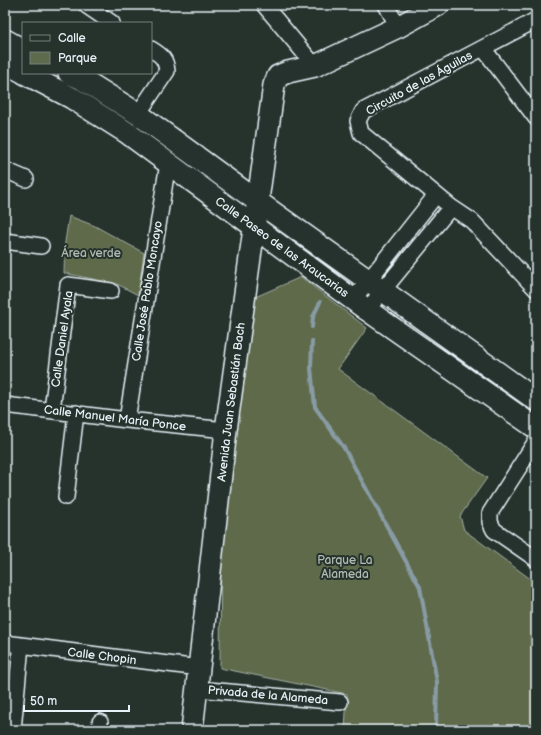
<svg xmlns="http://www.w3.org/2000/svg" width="541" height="735" viewBox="0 0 541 735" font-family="'Balsamiq Sans',sans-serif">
  <rect width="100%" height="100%" fill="#26332d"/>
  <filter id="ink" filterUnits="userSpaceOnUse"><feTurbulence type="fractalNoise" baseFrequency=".025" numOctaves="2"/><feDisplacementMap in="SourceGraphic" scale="8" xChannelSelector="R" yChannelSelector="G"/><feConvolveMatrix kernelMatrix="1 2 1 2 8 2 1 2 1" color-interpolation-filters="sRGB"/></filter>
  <g filter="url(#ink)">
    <!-- green -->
    <path fill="#5e6b4c" stroke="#a3aea2" d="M69,216L95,226L144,253L138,295L117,284L64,273L65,242Z
      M301,277L367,328L338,369L487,478L460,516L464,530L536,583V730H345L347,694L220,668L221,543L246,301Z"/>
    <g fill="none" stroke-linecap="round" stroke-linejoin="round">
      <!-- stream -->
      <path stroke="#899ca6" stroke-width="4" d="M312,327L313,317L320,302
        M312,341L311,368L315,407L344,448L420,587L437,682L436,730"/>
      <!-- street casing -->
      <g stroke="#e8f1f8" stroke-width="18">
        <path id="street" d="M264,5L315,66
          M386,5L398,27
          M87,6L112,23
          M536,20L363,111L358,121L361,133L451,207L472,221L536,289
          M483,48L536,118
          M138,114L167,71C166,59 161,55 151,49
          M5,170L26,179
          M5,241L41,246
          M353,300L436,195
          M367,310L451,207
          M5,405L127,420L226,430
          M52,410L68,285L111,291
          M127,420L168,163
          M536,441L490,513V522L494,530L536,559
          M66,497L76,413
          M5,643L199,668
          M197,689L340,702
          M13,730L21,645
          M99,730L100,722"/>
      </g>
      <!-- secondary casing -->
      <g stroke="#e8f1f8" stroke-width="24">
        <path id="secondary" d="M5,40L23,50
          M5,63L23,72
          M24,73L72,98L126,132L367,310L536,428
          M69,73L82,79L138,114L257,201L536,400
          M192,730L226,430L274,85L278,76L288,72L315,66L398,27L438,5"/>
      </g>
      <!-- street -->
      <use href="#street" stroke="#26332d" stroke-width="15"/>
      <!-- secondary -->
      <use href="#secondary" stroke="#26332d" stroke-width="21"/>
    </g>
  </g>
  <g text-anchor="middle" stroke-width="4" stroke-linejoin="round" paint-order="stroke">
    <!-- street labels -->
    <g font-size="12" fill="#e8f1f8" stroke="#26332d">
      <text transform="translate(419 83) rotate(-29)" y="4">Circuito de las Águilas</text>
      <text transform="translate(282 247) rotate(36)" y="4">Calle Paseo de las Araucarias</text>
      <text transform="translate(147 291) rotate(-81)" y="4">Calle José Pablo Moncayo</text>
      <text transform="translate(62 339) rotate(-82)" y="4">Calle Daniel Ayala</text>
      <text transform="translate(231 402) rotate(-83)" y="4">Avenida Juan Sebastián Bach</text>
      <text transform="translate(115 418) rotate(7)" y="4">Calle Manuel María Ponce</text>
      <text transform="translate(102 656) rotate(7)" y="4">Calle Chopin</text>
      <text transform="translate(268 695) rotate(5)" y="4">Privada de la Alameda</text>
    </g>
    <!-- park labels -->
    <g font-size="12" fill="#b1bbb3" stroke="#26332d">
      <text x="91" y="257">Área verde</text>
      <text x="345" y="564">Parque La<tspan x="345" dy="14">Alameda</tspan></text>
    </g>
  </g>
  <!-- margin -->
  <rect width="541" height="735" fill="none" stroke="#26332d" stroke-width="20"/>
  <rect x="10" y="10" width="521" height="715" fill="none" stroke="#e8f1f8" stroke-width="1.5" filter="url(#ink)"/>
  <!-- legend -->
  <rect x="22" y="22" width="130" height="52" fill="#26332d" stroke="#747f7e"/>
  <rect x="30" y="35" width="20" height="6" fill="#26332d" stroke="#747f7e"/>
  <text x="58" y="42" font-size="12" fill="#e8f1f8">Calle</text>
  <rect x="30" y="52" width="20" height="12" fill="#5e6b4c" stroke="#747f7e"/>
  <text x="58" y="62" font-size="12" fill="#e8f1f8">Parque</text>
  <!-- scale -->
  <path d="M24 705v6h105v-6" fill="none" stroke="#e8f1f8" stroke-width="2"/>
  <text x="30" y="705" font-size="12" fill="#e8f1f8" stroke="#26332d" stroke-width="3" paint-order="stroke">50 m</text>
</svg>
